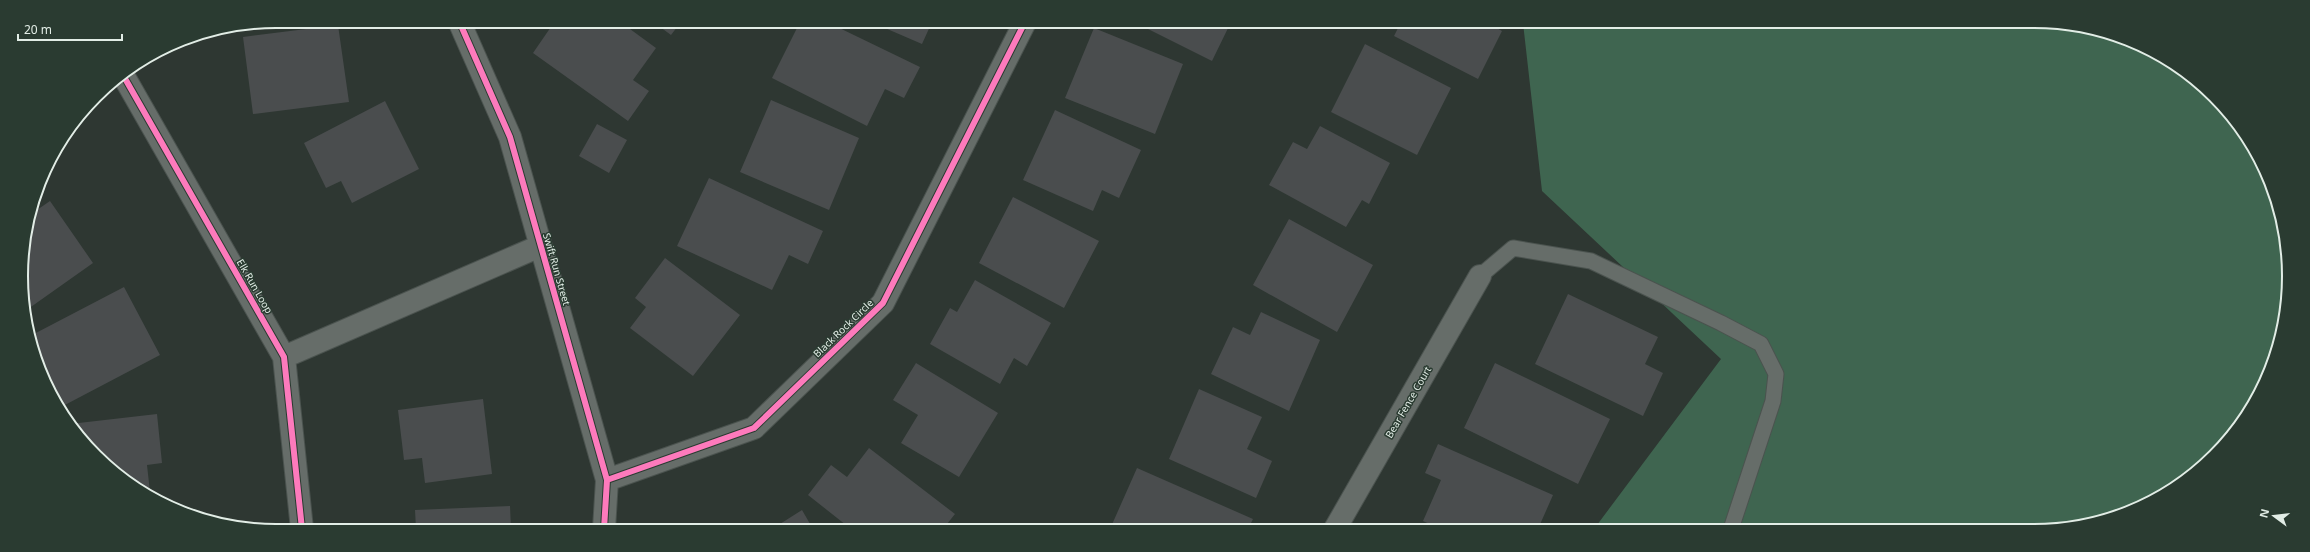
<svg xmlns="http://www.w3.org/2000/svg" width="2310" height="552" viewBox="0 0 2310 552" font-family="'Noto Sans',sans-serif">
  <rect width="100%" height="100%" fill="#2e3732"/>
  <!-- green -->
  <path fill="#3f6550" d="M1523,23H2068L2162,55L2236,121L2280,210L2287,310L2263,389L2214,456L2147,505L2067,529H1594L1721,359L1542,191Z"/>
  <!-- building -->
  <path fill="#4a4d4e" d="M555,21H619L656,48L633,80L649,91L628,121L533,53Z
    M652,21H668L681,22L671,35Z
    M800,22H827L920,67L904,98L885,89L867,126L772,78Z
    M871,22H932L922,44Z
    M1134,22H1231L1212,61Z
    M1401,22L1490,23V24L1502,31L1478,79L1394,36Z
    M338,25L349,102L253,114L243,37Z
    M1094,28L1183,64L1155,134L1065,98Z
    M1365,44L1451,88L1417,155L1331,112Z
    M771,100L859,138L829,210L740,172Z
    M385,101L419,169L352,203L341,181L326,188L304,143Z
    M1055,110L1141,150L1119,198L1102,190L1093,211L1023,180Z
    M597,124L627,140L609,173L579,156Z
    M1320,126L1390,163L1369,204L1362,200L1346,227L1269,185L1293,142L1307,149Z
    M709,178L823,231L808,264L789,255L772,290L677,246Z
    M1013,197L1099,241L1064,308L979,263Z
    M50,201L93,263L28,309L22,259L34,212Z
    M1289,219L1373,265L1337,332L1253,285Z
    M665,258L740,315L693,376L630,328L646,307L635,298Z
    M975,280L1051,323L1027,366L1014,358L1000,384L930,344L950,308L957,312Z
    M124,287L160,355L61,407L44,376L48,373L32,342V335Z
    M1568,294L1658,337L1645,364L1663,373L1643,416L1535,364Z
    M1261,312L1320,340L1289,411L1211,374L1233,327L1250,335Z
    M916,363L998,413L959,477L901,443L918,415L893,400Z
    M1495,363L1610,419L1578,484L1464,428Z
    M1199,389L1262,417L1247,449L1272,461L1256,498L1169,459Z
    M483,399L492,474L425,483L422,458L404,460L398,410Z
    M157,414L162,463L147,465L150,492H144L74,431L70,424Z
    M1438,444L1553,495L1538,529H1440L1423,521L1441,480L1425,473Z
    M869,448L955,514L943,529H851L808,495L831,465L847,477Z
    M1137,468L1253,519L1248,529H1110Z
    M510,506L511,529H416L415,510Z
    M802,510L813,529H772Z"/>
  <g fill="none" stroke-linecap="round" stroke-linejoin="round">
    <!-- service casing -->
    <g stroke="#4b534f" stroke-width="17">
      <path id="service" d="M1480,276L1513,248L1591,261L1721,323L1761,344L1776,374L1773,401L1731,529"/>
    </g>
    <!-- minor casing -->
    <g stroke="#4b534f" stroke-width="24">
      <path id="minor" d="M459,21L510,137L607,480L604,529
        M123,75L284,357L302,529
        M284,357L540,246
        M607,480L754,428L883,303L1025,22
        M1335,529L1480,276"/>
    </g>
    <!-- service -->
    <use href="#service" stroke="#666d69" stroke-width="15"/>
    <!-- minor -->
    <use href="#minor" stroke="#666d69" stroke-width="22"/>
    <!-- cycleway casing -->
    <g stroke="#2a3b31" stroke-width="8">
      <path id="cycleway" d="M459,21L510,137L607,480L604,529
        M123,75L284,357L302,529
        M607,480L754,428L883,303L1025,22"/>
    </g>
    <!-- cycleway -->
    <use href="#cycleway" stroke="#fd7abc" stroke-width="6"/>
  </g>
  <g text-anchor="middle" stroke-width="3" stroke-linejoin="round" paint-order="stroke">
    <!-- street labels -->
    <g font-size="10" fill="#e2ede6" stroke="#2a3b31">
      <text transform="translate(557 269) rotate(74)" y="4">Swift Run Street</text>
      <text transform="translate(255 286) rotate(60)" y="4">Elk Run Loop</text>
      <text transform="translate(843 328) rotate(-44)" y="4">Black Rock Circle</text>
      <text transform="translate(1408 402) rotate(-60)" y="4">Bear Fence Court</text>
    </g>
  </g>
  <!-- crop -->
  <path d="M0 0H2310V552H0ZM276 28H2034A248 248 0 0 1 2282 276V276A248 248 0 0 1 2034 524H276A248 248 0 0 1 28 276V276A248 248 0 0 1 276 28Z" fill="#2a3b31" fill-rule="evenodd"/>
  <path fill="none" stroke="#e2ede6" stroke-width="2" d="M276 28H2034A248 248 0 0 1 2282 276V276A248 248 0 0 1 2034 524H276A248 248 0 0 1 28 276V276A248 248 0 0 1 276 28Z"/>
  <!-- north arrow -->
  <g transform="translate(2274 516) rotate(285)" stroke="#2a3b31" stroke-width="3" paint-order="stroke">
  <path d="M0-3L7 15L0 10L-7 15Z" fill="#e2ede6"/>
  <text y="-6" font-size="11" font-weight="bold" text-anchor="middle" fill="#e2ede6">N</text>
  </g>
  <!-- scale -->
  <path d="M18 34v6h104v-6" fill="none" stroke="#e2ede6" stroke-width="2"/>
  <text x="24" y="34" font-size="12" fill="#e2ede6" stroke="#2a3b31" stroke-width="3" paint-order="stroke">20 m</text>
</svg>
